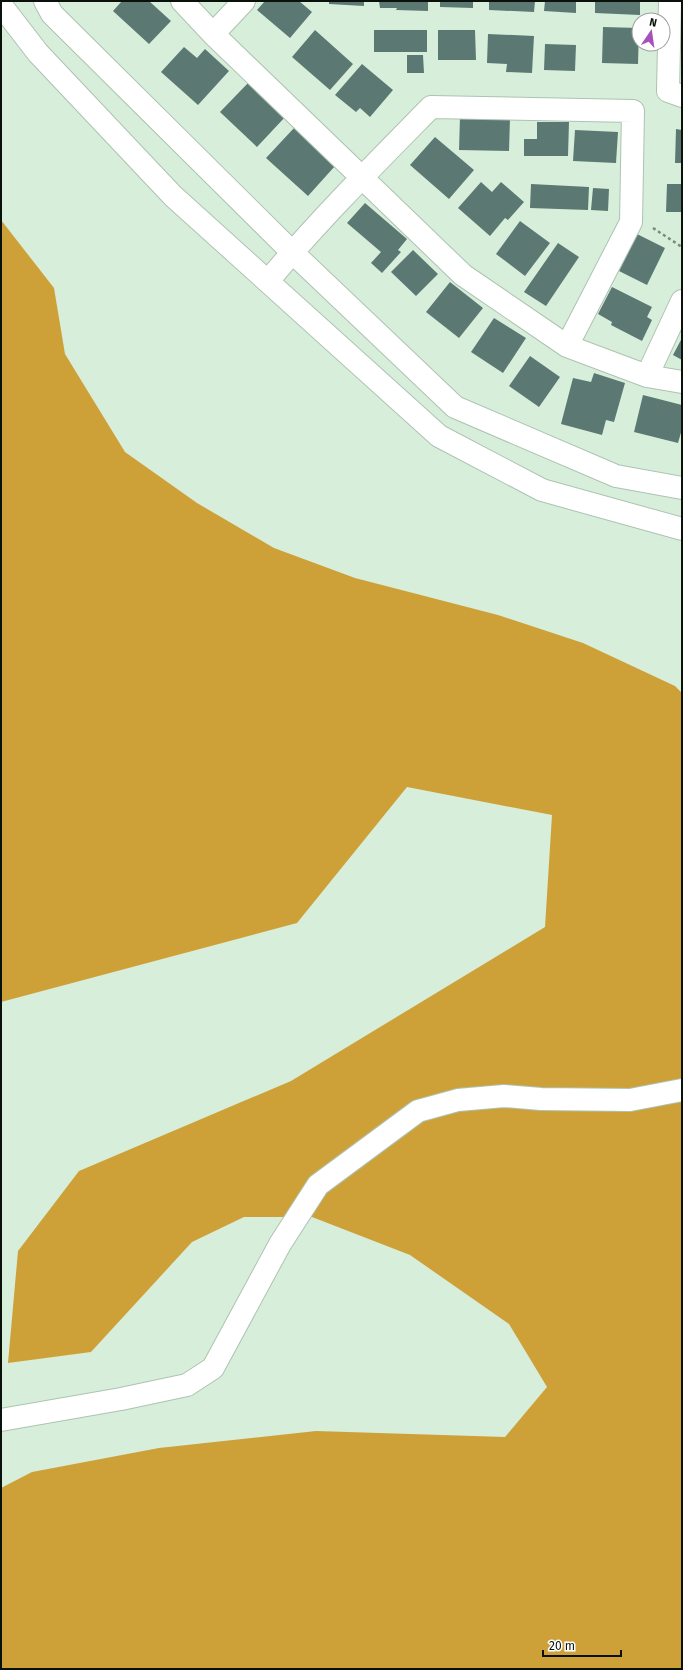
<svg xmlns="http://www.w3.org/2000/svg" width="683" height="1670" viewBox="0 0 683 1670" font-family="'Fira Sans',sans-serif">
  <rect width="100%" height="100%" fill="#d7eedb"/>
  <!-- forest -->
  <path fill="#cea138" d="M1,220L54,288L65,354L125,452L197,503L274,548L355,578L498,615L583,643L675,686L682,693V1669H1V1488L32,1472L159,1448L316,1431L505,1437L547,1387L509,1324L410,1255L312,1217H244L192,1242L91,1352L8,1363L18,1251L79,1171L291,1081L545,927L552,815L407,787L297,923L1,1002Z"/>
  <!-- building -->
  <path fill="#5b7873" d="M122,1H149L171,21L149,44L113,11Z
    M265,1H299L312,12L290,38L257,10Z
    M329,1H364V6L329,4Z
    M379,1H428V11L396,10L397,8H380Z
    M440,1H473V8L440,7Z
    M489,1H535L534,12L489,10Z
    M545,1H576V13L544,11Z
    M595,1H640V15L595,13Z
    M603,27L639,28L638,64L602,63Z
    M315,30L353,64L330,90L292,57Z
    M374,30H427V52H374Z
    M438,30H475L476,60H438Z
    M488,34L534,36L532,73L506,72L507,64L487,63Z
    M545,44L576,45L575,71L544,70Z
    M184,47L197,58L205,49L229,71L198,105L161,72Z
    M407,55H423L424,73H407Z
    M362,64L393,90L370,117L360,108L356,112L335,95Z
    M249,82L286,116L257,147L220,112Z
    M460,117L510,118L509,151L459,150Z
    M537,122H569L568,156H524V139H537Z
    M294,128L335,166L308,196L266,158Z
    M676,129L682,130V163H675Z
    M575,130L618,132L616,163L573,161Z
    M435,137L474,170L449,199L410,165Z
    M481,182L492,192L501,182L524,202L508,220L505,218L490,236L458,208Z
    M531,184L589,187L588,210L530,208Z
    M667,184H682V212H666Z
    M593,188L609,189L608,211L591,210Z
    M365,203L407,239L398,250L401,252L382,273L371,263L381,252L347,223Z
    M520,221L550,243L525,276L496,254Z
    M637,234L665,248L647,285L619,271Z
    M558,243L579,257L546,306L524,292Z
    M413,250L438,274L416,296L391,272Z
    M450,282L483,308L459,338L426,312Z
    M612,287L652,307L647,317L652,320L642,341L611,325L612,322L598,314Z
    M494,318L526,338L503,373L471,352Z
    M682,338V360L673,355Z
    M530,356L560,377L539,407L509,386Z
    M594,373L625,383L614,422L606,420L602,435L561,424L573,378L591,382Z
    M643,395L682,405V429L678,443L634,432Z"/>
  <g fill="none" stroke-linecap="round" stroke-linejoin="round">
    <!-- minor casing -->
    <g stroke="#adc3b1" stroke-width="24">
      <path id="minor" d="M45,1L52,14L292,252L455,407L616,476L682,488
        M182,1L213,34L463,275L567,346L647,376L682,382
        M670,1L668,91L682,96
        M1,5L38,53L173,196L439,436L542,490L682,529
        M213,34L244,1
        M268,281C319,220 375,164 431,107L633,111L631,222L567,346
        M647,376L682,301
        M1,1420L121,1399L187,1385L213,1368L280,1244L318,1185L418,1111L458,1100L504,1096L541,1099L630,1100L682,1090"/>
    </g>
    <!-- path -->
    <path stroke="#7b8a7d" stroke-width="2.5" stroke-dasharray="3 3" stroke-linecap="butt" d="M653,228L682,247"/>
    <!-- minor -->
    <use href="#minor" stroke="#fff" stroke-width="22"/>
  </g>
  <!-- border -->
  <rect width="683" height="1670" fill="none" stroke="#0a110b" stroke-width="4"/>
  <!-- north arrow -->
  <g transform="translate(651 32) rotate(13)"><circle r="19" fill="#ffffff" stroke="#9da09d"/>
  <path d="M0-3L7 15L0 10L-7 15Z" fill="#a64fbd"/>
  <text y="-6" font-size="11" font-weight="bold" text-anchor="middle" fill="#0a110b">N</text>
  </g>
  <!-- scale -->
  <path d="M543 1650v6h78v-6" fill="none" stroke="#0a110b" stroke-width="2"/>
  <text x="549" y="1650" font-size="12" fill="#0a110b" stroke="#ffffff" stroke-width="3" paint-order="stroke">20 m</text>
</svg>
